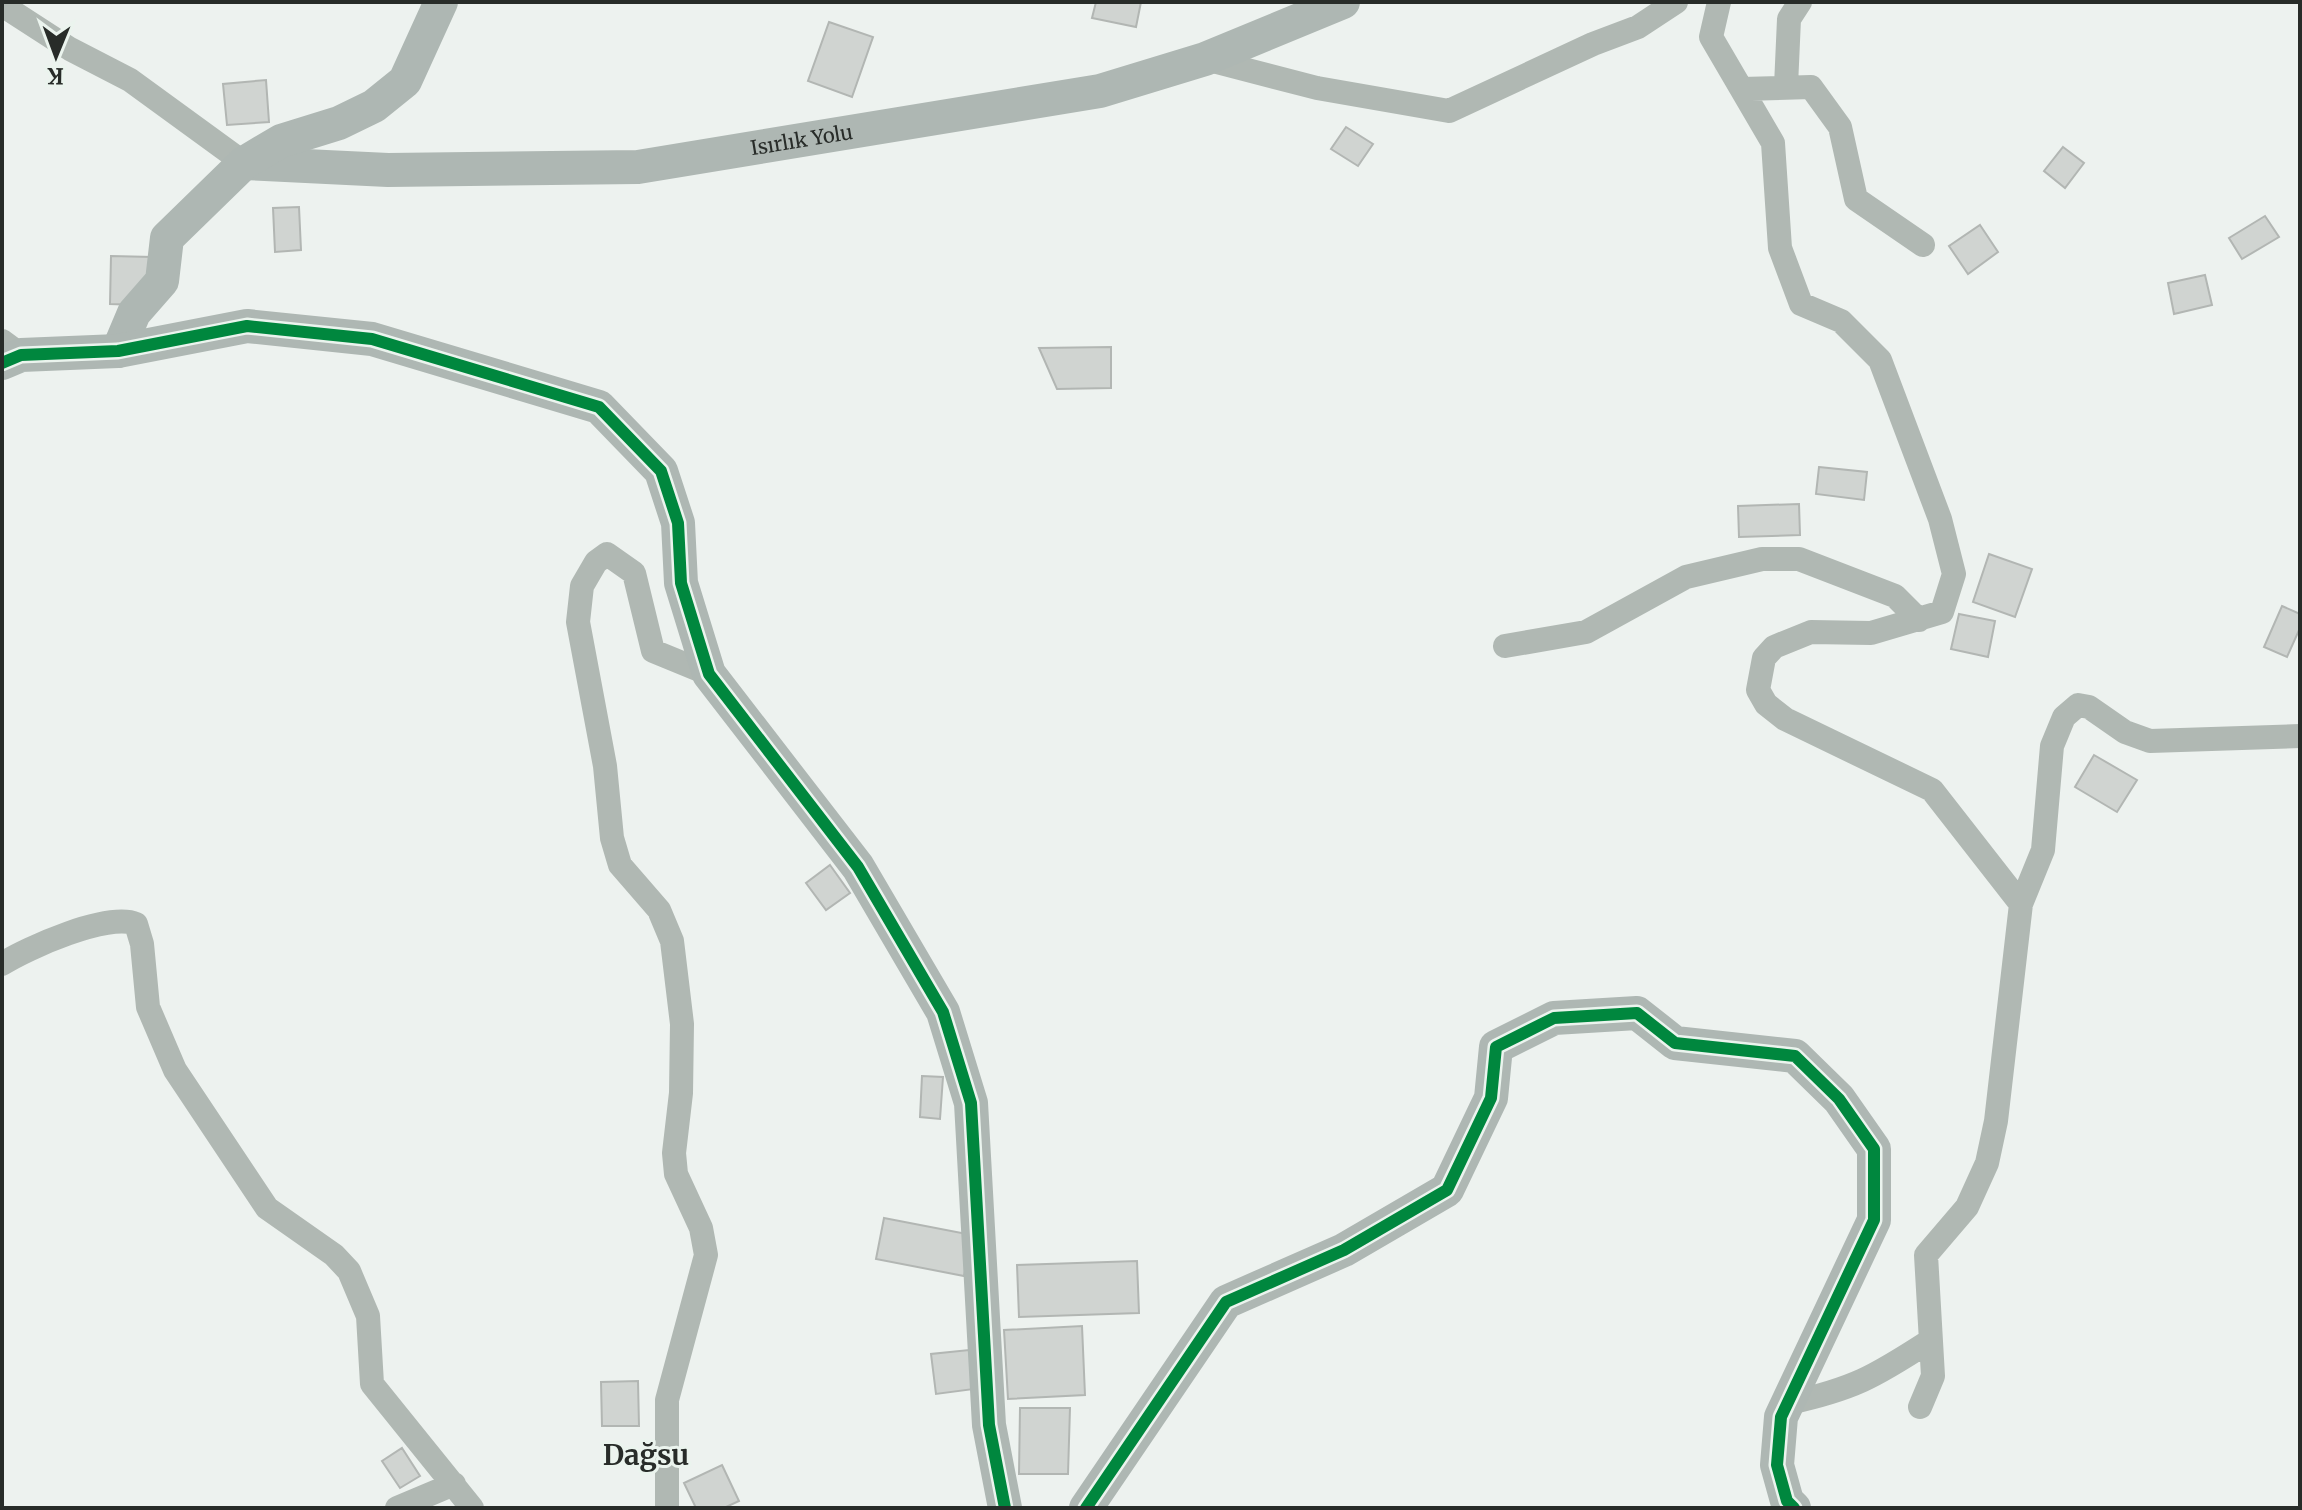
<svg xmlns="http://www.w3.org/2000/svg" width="2302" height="1510" viewBox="0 0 2302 1510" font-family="Merriweather,serif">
  <rect width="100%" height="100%" fill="#edf2ef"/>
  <!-- building -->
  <path fill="#d0d4d1" stroke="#b2b6b3" stroke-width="2" d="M1096,2H1141L1136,27L1092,18Z
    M829,22L873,37L852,97L808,81Z
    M266,80L269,122L227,125L223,84Z
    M1346,127L1373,144L1358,166L1331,149Z
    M2063,147L2084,163L2065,188L2044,171Z
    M299,207L301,250L275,252L273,208Z
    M2265,216L2279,237L2242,259L2229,238Z
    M1980,225L1998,252L1968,274L1949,246Z
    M111,256L152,257L138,305L110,304Z
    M2205,275L2212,305L2174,314L2168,283Z
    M1111,347V388L1057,389L1039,348Z
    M1819,467L1867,472L1864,500L1816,494Z
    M1799,504L1800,535L1739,537L1738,506Z
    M1989,554L2032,569L2015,617L1973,602Z
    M2282,606L2300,614V628L2287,657L2264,647Z
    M1959,614L1995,621L1988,657L1951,649Z
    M2094,755L2137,780L2117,812L2075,787Z
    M830,865L850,893L826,910L806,883Z
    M922,1076L943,1077L940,1119L920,1117Z
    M884,1218L972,1235L964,1276L876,1259Z
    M1137,1261L1139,1313L1019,1317L1017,1265Z
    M1082,1326L1085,1395L1008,1399L1004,1330Z
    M969,1350L974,1389L936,1394L931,1354Z
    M638,1381L639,1426H602L601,1382Z
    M1020,1408H1070L1068,1474H1019Z
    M402,1448L420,1476L400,1488L382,1461Z
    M722,1465L739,1501L724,1508H696L684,1483Z"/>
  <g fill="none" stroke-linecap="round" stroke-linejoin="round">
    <!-- street -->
    <path stroke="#b0b8b3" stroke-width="24" d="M1719,2L1711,37L1773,143L1780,248L1801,304L1841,321L1880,360L1940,519L1954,574L1942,612L1871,633L1811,632L1774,647L1764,658L1758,690L1766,704L1785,719L1932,790L2021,904
      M2,5L70,49L130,80L244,163
      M1205,59L1317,88L1449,111L1593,44L1638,27L1676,2
      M1786,86L1789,19L1800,2
      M1742,89L1811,87L1840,127L1856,199L1923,245
      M2,341L21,355
      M1505,646L1586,632L1686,577L1762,559H1799L1895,596L1919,620
      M2,964C27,948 108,912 136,924L142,944L148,1007L175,1070L267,1208L334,1255L349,1271L368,1316L372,1384L472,1508
      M1789,1403C1853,1389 1874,1377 1928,1342
      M1920,1407L1933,1376L1926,1255L1967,1207L1987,1163L1996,1121L2021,904L2043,850L2052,746L2064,717L2078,705L2089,707L2125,732L2150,741L2300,736
      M397,1508L454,1484
      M667,1508V1400L706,1255L701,1228L676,1174L674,1153L681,1093L682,1024L672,941L659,910L620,865L612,838L605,766L578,622L582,586L596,562L607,554L634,573L653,651L709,674"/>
    <!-- secondary -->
    <g stroke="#aeb7b3" stroke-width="34">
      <path id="s1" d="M244,163L388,170L638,167L1100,91L1205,59L1343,2"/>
      <path d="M118,351L134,313L162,281L167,238L244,163L281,141L339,123L374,106L405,81L441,2"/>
      <path d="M2,363L21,355L118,351L247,326L372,339L599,407L661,471L678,523L681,583L709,674L858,867L943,1012L971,1103L989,1425L1005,1508"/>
      <path d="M1086,1508L1226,1302L1344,1250L1447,1190L1491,1098L1496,1047L1554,1018L1637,1013L1675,1043L1795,1056L1839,1099L1874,1149V1220L1781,1417L1777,1465L1787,1501L1794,1508"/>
    </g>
    <!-- cycleway casing -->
    <g stroke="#ebf4ee" stroke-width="17">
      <path id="cycleway" d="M2,363L21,355L118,351L247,326L372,339L599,407L661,471L678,523L681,583L709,674L858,867L943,1012L971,1103L989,1425L1005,1508
        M1086,1508L1226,1302L1344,1250L1447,1190L1491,1098L1496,1047L1554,1018L1637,1013L1675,1043L1795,1056L1839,1099L1874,1149V1220L1781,1417L1777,1465L1787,1501L1794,1508"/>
    </g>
    <!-- cycleway -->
    <use href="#cycleway" stroke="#00873e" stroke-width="12"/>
  </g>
  <g text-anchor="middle" stroke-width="6" stroke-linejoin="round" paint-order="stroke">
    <!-- street labels -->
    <g font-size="20" fill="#282c29" stroke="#ebf4ee">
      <text dy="7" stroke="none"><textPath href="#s1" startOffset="560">Isırlık Yolu</textPath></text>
    </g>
    <!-- district labels -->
    <g font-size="28" font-weight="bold" fill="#282c29" stroke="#ebf4ee">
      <text x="646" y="1465">Dağsu</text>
    </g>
  </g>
  <!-- border -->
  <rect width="2302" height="1510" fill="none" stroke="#282c29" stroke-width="8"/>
  <!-- north arrow -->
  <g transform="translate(56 56) rotate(181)" stroke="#ebf4ee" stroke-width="6" paint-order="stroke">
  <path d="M0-6L14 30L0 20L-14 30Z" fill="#282c29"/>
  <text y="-12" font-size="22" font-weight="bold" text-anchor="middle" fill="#282c29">K</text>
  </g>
</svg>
